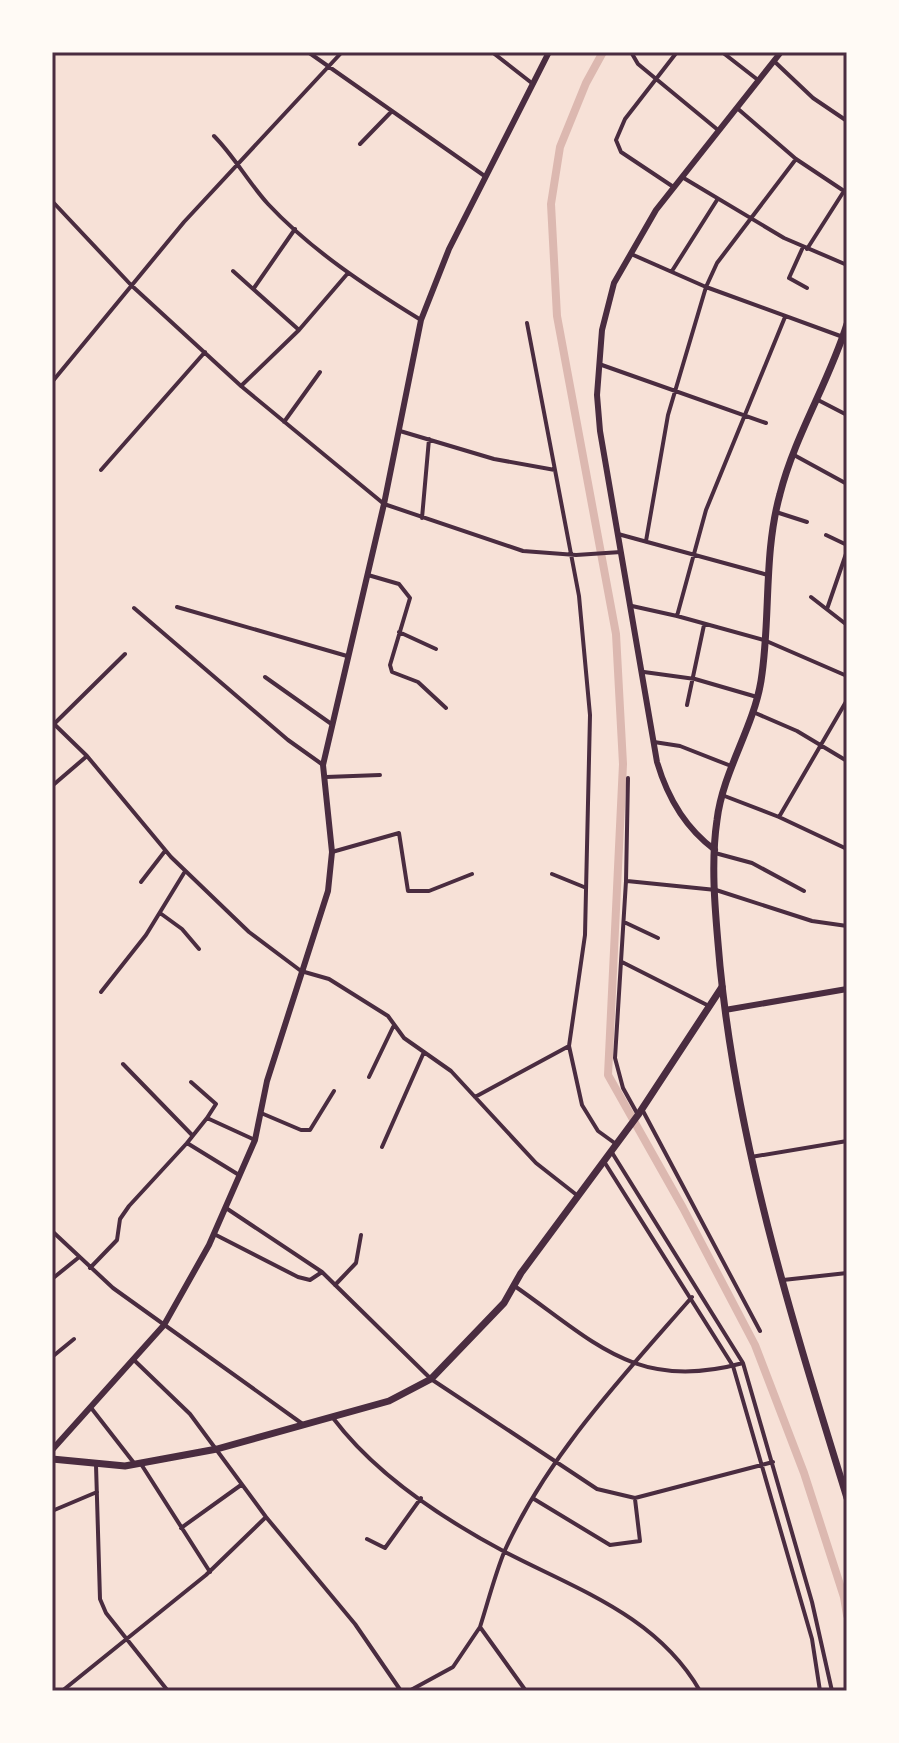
<svg xmlns="http://www.w3.org/2000/svg" width="899" height="1743" viewBox="0 0 899 1743" font-family="'Noto Serif',serif">
  <rect width="100%" height="100%" fill="#f7e1d7"/>
  <g fill="none" stroke-linecap="round" stroke-linejoin="round">
    <!-- canal -->
    <path stroke="#dcb8b0" stroke-width="8" d="M603,52L586,83L560,147L551,204L557,316L616,634L623,764L608,1075L683,1208L755,1345L804,1473L844,1597L847,1615"/>
    <!-- minor -->
    <path stroke="#4a2c40" stroke-width="4" d="M308,52L486,177
      M492,52L533,84
      M631,52L638,64L718,130
      M722,52L758,80
      M775,62L813,98L847,121
      M737,108L796,159L847,193
      M214,136C234,156 248,182 268,204C311,250 367,287 421,320
      M360,144L392,111
      M682,177L784,238L847,265
      M672,186L621,152L616,140L625,119L677,52
      M52,201L131,285L241,386L384,504L523,551L576,555L621,552
      M803,247L789,278L807,288
      M807,249L844,191
      M631,254L706,287L843,337
      M233,271L299,330
      M672,271L717,200
      M254,288L295,229
      M527,323L579,596L590,715L585,935L569,1046L582,1105L598,1131L616,1144
      M599,364L766,423
      M52,382L184,222L342,52
      M241,386L299,330L348,273
      M818,400L847,415
      M284,422L320,372
      M400,431L494,459L555,470
      M794,455L847,484
      M101,470L205,352
      M776,512L807,522
      M422,518L429,439
      M618,534L768,575
      M826,535L847,545
      M646,541L668,415L706,287L717,263L796,159
      M368,575L399,584L410,598L390,665L392,672L418,682L446,708
      M811,597L847,625
      M632,606L677,616L706,510L785,317
      M177,607L347,656
      M134,608L288,740L323,765
      M827,609L847,551
      M677,616L764,640L847,676
      M399,632L436,649
      M644,672L695,679L757,697
      M265,677L330,723
      M687,705L704,625
      M753,712L797,731L847,761
      M52,722L87,756L171,857L249,932L301,971L329,979L388,1016L404,1038L451,1071L536,1163L578,1196
      M54,724L125,654
      M654,742L680,746L731,766
      M326,777L380,775
      M628,778L626,881L615,1058L623,1088L638,1115
      M52,786L87,756
      M722,795L779,817L847,849
      M779,817L847,700
      M332,852L399,833L408,891H429L472,874
      M715,853L752,863L804,891
      M552,874L584,887
      M627,881L716,890L812,921L847,926
      M141,882L165,851
      M160,913L182,929L199,949
      M624,922L658,938
      M622,962L709,1006
      M101,992L146,935L184,873
      M123,1064L192,1135
      M369,1077L393,1027
      M191,1082L216,1104L207,1118
      M475,1097L569,1046
      M643,1111L760,1331
      M261,1113L301,1130H310L334,1091
      M187,1143L207,1118L255,1140
      M382,1147L424,1052
      M611,1151L743,1363L812,1602L832,1691
      M751,1157L847,1141
      M605,1163L733,1366L812,1639L820,1691
      M226,1208L322,1272L431,1379L597,1489L635,1498L773,1462
      M52,1231L113,1288L304,1425
      M214,1234L298,1277L310,1280L322,1272
      M90,1268L117,1240L120,1219L129,1206L187,1143L239,1175
      M52,1279L78,1258
      M783,1280L847,1273
      M335,1285L356,1263L361,1235
      M516,1287C596,1343 637,1392 743,1363
      M52,1357L74,1339
      M135,1361L190,1414L266,1517L355,1624L401,1691
      M92,1409L134,1463
      M333,1418C376,1475 443,1519 505,1552C578,1590 657,1616 700,1691
      M141,1464L210,1572
      M96,1465L100,1599L106,1613L168,1691
      M534,1499L610,1545L640,1541L635,1499
      M52,1511L97,1492
      M181,1528L241,1485
      M367,1539L385,1548L421,1498
      M62,1691L206,1575L266,1517
      M409,1691L453,1667L480,1627
      M526,1691L480,1627C488,1602 495,1574 505,1550C548,1455 624,1375 692,1297"/>
    <!-- tertiary -->
    <path stroke="#4a2c40" stroke-width="6" d="M715,850C685,828 667,796 657,762L600,431L597,395L602,330L614,283L656,210L781,52
      M725,1010L847,989
      M52,1450L164,1325L209,1245L255,1140L267,1081L328,891L332,852L323,765L384,504L421,320L449,249L549,52"/>
    <!-- primary -->
    <path stroke="#4a2c40" stroke-width="7" d="M52,1459L125,1466L217,1449L389,1401L431,1379L504,1303L521,1273L638,1115L722,987"/>
    <!-- trunk -->
    <path stroke="#4a2c40" stroke-width="7" d="M847,324C829,382 795,435 780,494C763,555 771,619 761,681C753,729 723,771 717,820C710,867 716,919 720,966C738,1149 793,1323 847,1498"/>
  </g>
  <!-- border -->
  <rect width="899" height="1743" fill="none" stroke="#fffaf5" stroke-width="108"/>
  <rect x="54" y="54" width="791" height="1635" fill="none" stroke="#4a2c40" stroke-width="3"/>
</svg>
